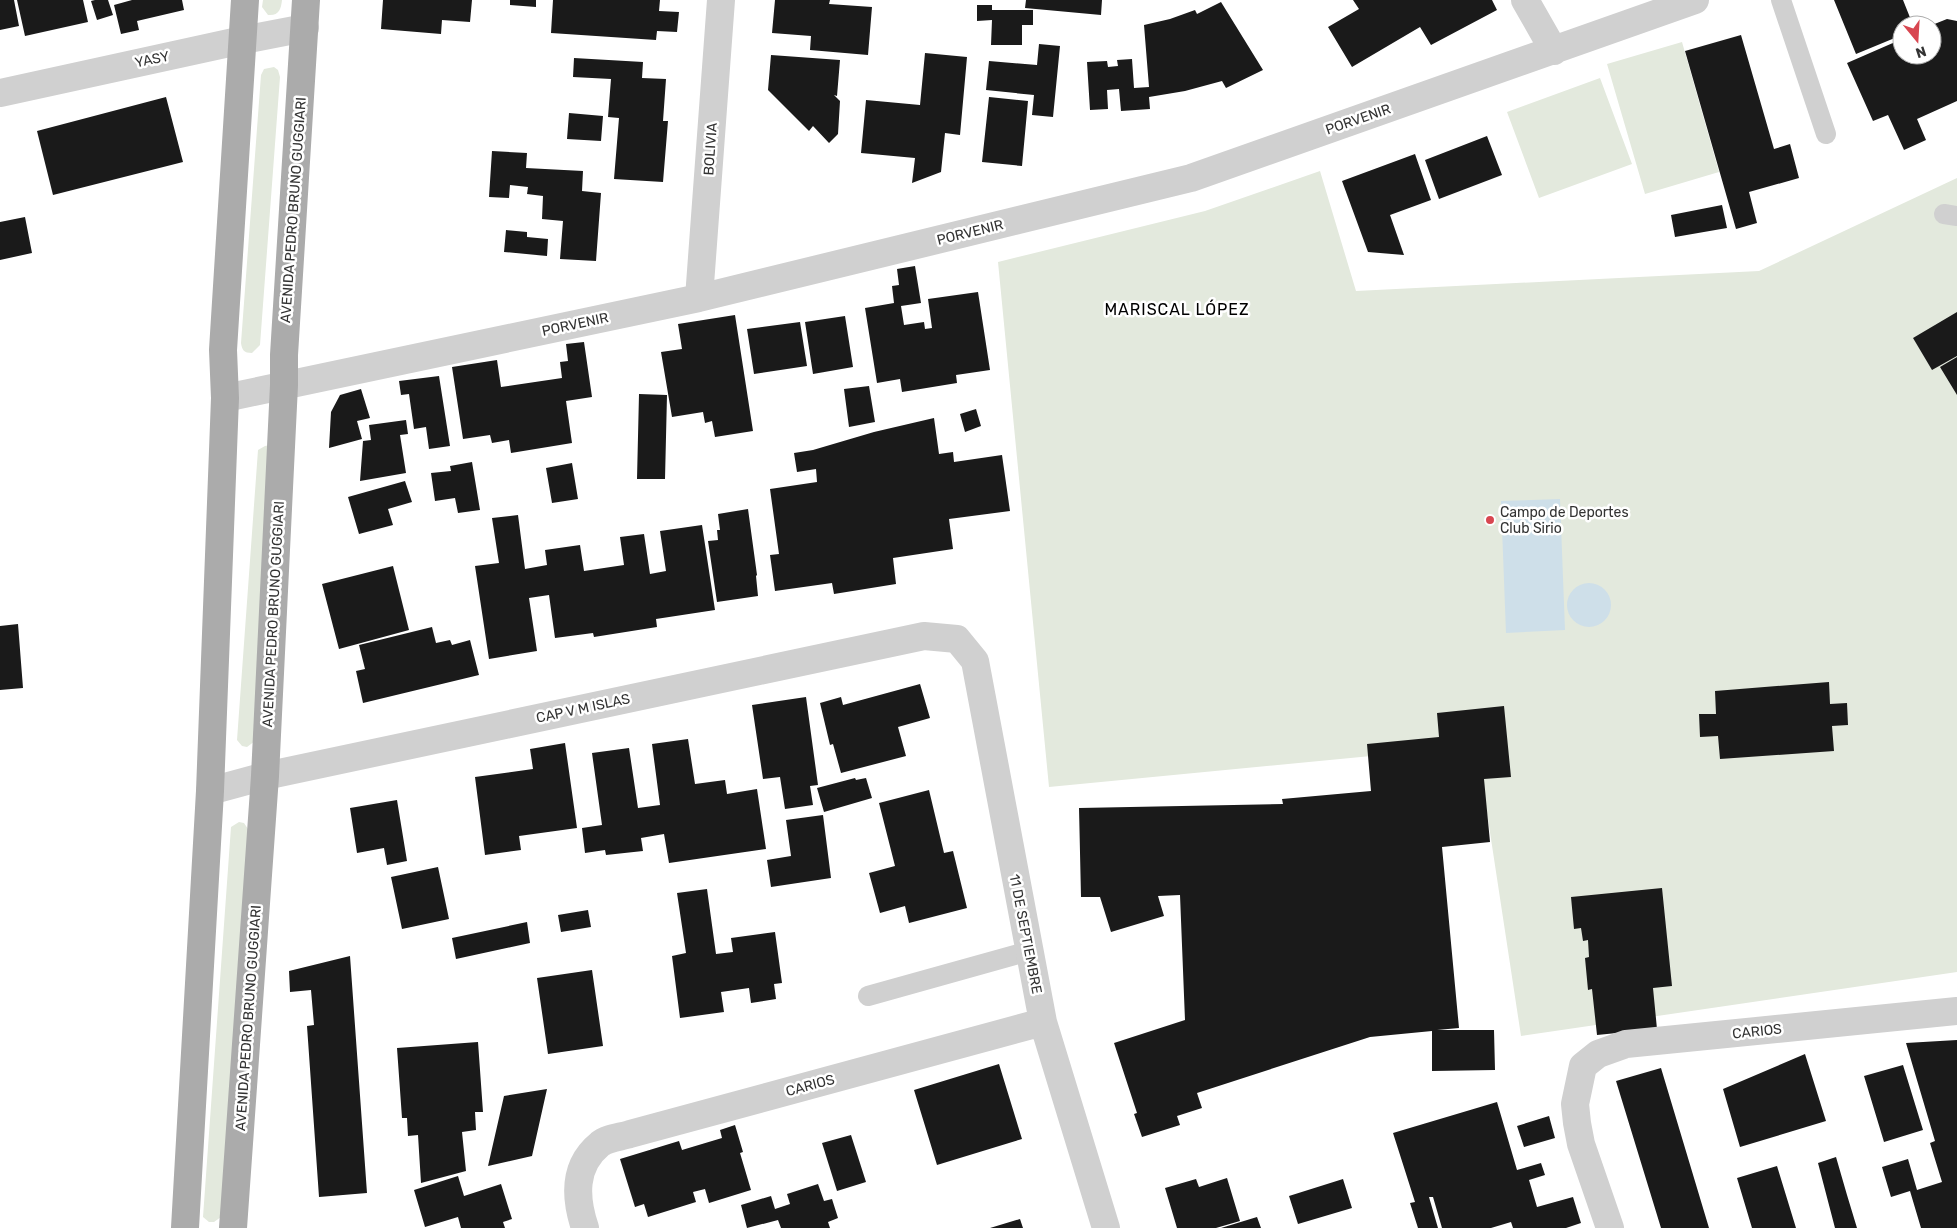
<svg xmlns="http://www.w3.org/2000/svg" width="1957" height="1228" viewBox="0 0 1957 1228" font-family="Rubik,sans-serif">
  <rect width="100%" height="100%" fill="#fff"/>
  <!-- green -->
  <path fill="#e3e9dd" d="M263,0H282C281,9 279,16 268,15L262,7Z
    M1682,42L1719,172L1645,194L1607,64Z
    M274,67L278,70L280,77L260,345L252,353C244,353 242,350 241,343L261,75L264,69Z
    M1600,78L1632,164L1539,198L1507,112Z
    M1320,171L1356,291L1759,271L1957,178V972L1521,1036L1484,793L1444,749L1049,787L998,262L1205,211Z
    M270,445L255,741L247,747L242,746L237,740L258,450L265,446Z
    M239,822L244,823L248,829L221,1217L214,1222H209L203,1217L231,827Z"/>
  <!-- water -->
  <path fill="#cedfe9" d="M1560,499L1565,630L1506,633L1501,501Z
    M1567 605a22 22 0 1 1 44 0a22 22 0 1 1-44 0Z"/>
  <!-- building -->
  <path fill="#1a1a1a" d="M0,0H14L19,26L0,30Z
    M17,0H83L88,22L25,36Z
    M95,0H108L113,15L97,20L91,1Z
    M132,0H182L184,10L137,21L139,30L121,34L114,5Z
    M383,0H472L470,22L442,20L441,34L381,29Z
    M510,0H536V7L510,5Z
    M553,0H660L659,11L679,12L677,32L657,31L656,40L551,33Z
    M775,0H830L829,4L872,7L868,55L810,50L811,36L772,33Z
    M1026,0H1102L1101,15L1025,8Z
    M1353,0H1492L1497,10L1431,45L1420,27L1352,67L1328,27L1359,9Z
    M1834,0H1903L1913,25H1902V35L1856,54Z
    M1221,2L1263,70L1226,88L1222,81L1185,91L1149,97L1150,109L1121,111L1119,89L1107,90L1108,109L1090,110L1087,62L1107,61L1108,67L1118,66L1117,60L1132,59L1134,88L1149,87L1144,25L1170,19L1195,10L1197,14Z
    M977,5H992V10H1033V25H1022V45H991L992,20L977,21Z
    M1947,19L1957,21V101L1917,119L1926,140L1904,150L1888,115L1873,121L1847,63L1902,39V55H1932V25Z
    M1741,35L1774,149L1790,144L1799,178L1749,192L1757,223L1736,229L1685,51Z
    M1039,44L1060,46L1053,117L1032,115L1034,95L986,90L989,61L1037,65Z
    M925,53L967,57L960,135L945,133L941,172L912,183L915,158L861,153L866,100L920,105Z
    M771,55L840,60L837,96L834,95L840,101L838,134L829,143L813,126L809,131L768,90Z
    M574,58L643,62L642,78L666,79L663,121H668L663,182L614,179L619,118L608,117L611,79L573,77Z
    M166,97L183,162L53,195L37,131Z
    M989,97L1028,101L1022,166L982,162Z
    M569,113L603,116L601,141L567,139Z
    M1487,136L1502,175L1439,199L1425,160Z
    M492,151L527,153L526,168L583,171L582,191L601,193L596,261L560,259L563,221L542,219L543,196L527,194L528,187L510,185L509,198L489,197Z
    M1415,154L1431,200L1390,215L1404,255L1368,252L1342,181Z
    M1722,205L1727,228L1675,237L1671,215Z
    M25,217L32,253L0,260V222Z
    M506,230L527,232V237L548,239L547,256L504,252Z
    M915,266L921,303L901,306L904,325L924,322L925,329L932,328L928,299L978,292L990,370L956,375L957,383L902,392L900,379L877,383L865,308L894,303L892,286L899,285L897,269Z
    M1957,312V356L1932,370L1913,338Z
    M735,315L753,431L715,437L712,421L705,423L703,412L672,417L661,352L682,349L678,324Z
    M845,316L853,367L813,374L805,322Z
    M800,322L807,366L754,374L747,329Z
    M584,342L592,397L566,401L572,443L511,453L509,440L492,443L490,435L463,439L452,367L497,360L501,387L562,378L560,362L568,361L566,344Z
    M1957,357V395L1940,367Z
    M439,376L450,446L429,449L426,427L414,429L409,394L401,395L399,381Z
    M869,386L875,422L849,427L844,389Z
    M361,389L370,418L357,421L362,439L329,448L331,412L340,395Z
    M639,394L667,395L665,479H637Z
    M976,409L981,426L965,432L960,414Z
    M934,418L939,454L953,452L954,462L1002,455L1010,511L949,519L953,549L893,558L896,584L834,594L832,583L775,591L770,555L779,554L770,489L817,482L816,469L797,472L794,453L813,450L874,432Z
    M406,420L408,434L400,435L406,473L360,481L363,441L371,440L369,425Z
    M472,462L480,510L458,513L455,498L435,501L431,473L451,471L450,466Z
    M572,463L578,499L552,503L546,468Z
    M405,481L412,502L388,509L393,525L359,534L348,497Z
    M748,509L757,575L756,576L758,596L717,602L708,541L718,540L717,530H720L718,514Z
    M518,515L525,569L547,565L545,550L580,545L584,571L624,565L620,537L644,534L650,574L666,571L660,531L702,525L715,610L656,619L657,627L594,637L593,633L555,638L549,595L529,598L537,651L489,659L475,566L499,563L492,518Z
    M393,566L409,630L339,649L322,584Z
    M18,624L23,688L0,690V626Z
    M432,627L436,643L450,640L452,645L470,640L479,675L363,703L356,671L365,669L359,645Z
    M1829,682L1830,704L1847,703L1848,725L1832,726L1834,751L1720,759L1718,736L1700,737L1699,714H1716L1715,691Z
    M920,684L930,718L898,727L906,756L841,773L833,744L830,745L820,703L841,697L843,705Z
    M806,697L818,785L810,786L813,805L785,809L780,777L763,779L752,705Z
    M1504,706L1511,777L1484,779L1490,842L1442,847L1459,1028L1437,1030H1494L1495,1070L1432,1071V1031L1370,1037L1197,1093L1202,1108L1177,1116L1180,1125L1142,1137L1134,1114L1137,1113L1114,1043L1185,1020L1180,895L1158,896L1164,916L1111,932L1100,897H1081L1079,808L1283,804L1282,799L1371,791L1367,744L1439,737L1437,713Z
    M688,739L695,784L725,780L727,794L757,789L766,849L669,863L664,834L641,838L643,851L606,855L605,850L585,853L582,828L602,825L592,753L629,748L638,808L660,805L652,744Z
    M565,743L577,828L519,836L521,850L485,855L475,777L533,769L530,749Z
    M855,778L856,780L866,778L872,798L824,812L817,788Z
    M929,790L944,853L953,851L967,908L909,923L905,906L880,913L869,873L895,866L879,803Z
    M397,800L407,861L387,865L384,848L357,853L350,808Z
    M823,815L831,878L771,887L767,860L791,856L786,820Z
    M438,867L449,919L402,929L391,877Z
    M1662,888L1672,986L1653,988L1657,1029L1597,1035L1592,989L1588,990L1585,958L1589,957L1588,940L1583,941L1581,928L1574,929L1571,897Z
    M707,889L716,954L733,952L731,938L775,932L782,983L774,984L776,999L751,1003L749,988L721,992L724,1012L680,1018L672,956L686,953L677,893Z
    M588,910L591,927L561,932L558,915Z
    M527,922L530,943L456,959L452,938Z
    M350,956L367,1193L319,1197L307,1026L314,1025L311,990L290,992L289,971Z
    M592,970L603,1046L548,1054L537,978Z
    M1957,1040V1228H1921L1910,1191L1891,1197L1882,1167L1908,1159L1917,1190L1942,1182L1930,1143L1935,1141L1906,1043Z
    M478,1042L483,1112H475L476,1130L462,1132L466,1171L421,1183L418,1135L408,1136L407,1118H402L397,1048Z
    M1805,1054L1826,1121L1740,1147L1723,1089Z
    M999,1064L1022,1139L937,1165L914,1090Z
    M1903,1065L1923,1130L1884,1142L1864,1076Z
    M1661,1068L1709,1228H1661L1616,1081Z
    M547,1089L532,1156L488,1166L504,1096Z
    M1497,1102L1517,1170L1541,1163L1545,1175L1529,1180L1537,1207L1573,1197L1581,1223L1566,1228H1513L1511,1222L1491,1228H1442L1433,1197H1429L1438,1228H1418L1410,1203L1415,1202L1393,1133Z
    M1549,1116L1555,1138L1524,1147L1517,1126Z
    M735,1125L743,1152L740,1153L751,1190L709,1203L705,1189L693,1192L696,1202L648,1217L644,1204L635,1207L620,1159L679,1141L682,1150L722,1138L720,1130Z
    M851,1135L866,1182L837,1191L822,1143Z
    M1836,1157L1847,1195L1857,1228H1835L1818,1163Z
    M1777,1166L1796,1228H1752L1737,1178Z
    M458,1176L464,1196L501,1184L512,1219L503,1222L505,1228H461L458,1217L425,1227L414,1190Z
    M1227,1178L1240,1221L1216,1228H1177L1165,1188L1196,1179L1199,1187Z
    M1343,1179L1352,1208L1298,1224L1289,1196Z
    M818,1184L824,1201L832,1199L838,1218L828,1222L830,1228H781L778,1220L747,1228L741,1205L771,1196L775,1209L790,1204L787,1194Z
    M1257,1217L1261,1228H1221Z
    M1020,1219L1023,1228H990Z"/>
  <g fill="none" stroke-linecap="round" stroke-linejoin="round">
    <!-- service -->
    <path stroke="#d0d0d0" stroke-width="20" d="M1781,0L1826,134
      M1944,214L1957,216
      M868,996L1029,951"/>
    <!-- minor -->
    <path stroke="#d0d0d0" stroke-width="28" d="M1525,0L1554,51
      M0,93L243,40L305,28
      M699,298L721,0
      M225,398L699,298L1191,178L1695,0
      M210,791L265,776L924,636L957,639L975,661L1043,1022L1106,1228
      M585,1228C575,1198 573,1166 600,1144C607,1138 621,1137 630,1134L1043,1022
      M1610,1228L1581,1144L1577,1123L1575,1104L1583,1066L1598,1054L1626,1044L1957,1011"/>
    <!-- primary -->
    <path stroke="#ababab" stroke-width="28" d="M185,1228L210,791L225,398L223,350L245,0
      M233,1228L265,776L284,385V355L306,0"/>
  </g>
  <!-- markers -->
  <circle fill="#d84650" stroke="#fff" stroke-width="2" cx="1490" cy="520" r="5"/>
  <g text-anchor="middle" stroke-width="5" stroke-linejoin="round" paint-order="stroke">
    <!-- street labels -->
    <g font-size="14" fill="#333" stroke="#fff">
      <text transform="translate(152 59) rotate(-12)" y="5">YASY</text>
      <text transform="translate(1358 119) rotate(-19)" y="5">PORVENIR</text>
      <text transform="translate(710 149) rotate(-86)" y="5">BOLIVIA</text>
      <text transform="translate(293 210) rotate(-86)" y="5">AVENIDA PEDRO BRUNO GUGGIARI</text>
      <text transform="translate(970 232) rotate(-14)" y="5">PORVENIR</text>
      <text transform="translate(575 324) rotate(-12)" y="5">PORVENIR</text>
      <text transform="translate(273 614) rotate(-87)" y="5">AVENIDA PEDRO BRUNO GUGGIARI</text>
      <text transform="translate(583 708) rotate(-12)" y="5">CAP V M ISLAS</text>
      <text transform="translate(1026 934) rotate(79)" y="5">11 DE SEPTIEMBRE</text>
      <text transform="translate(248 1018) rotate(-86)" y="5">AVENIDA PEDRO BRUNO GUGGIARI</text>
      <text transform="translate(1757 1031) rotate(-6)" y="5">CARIOS</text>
      <text transform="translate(810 1085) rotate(-15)" y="5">CARIOS</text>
    </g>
    <!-- poi labels -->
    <g font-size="14" fill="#333" stroke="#fff" text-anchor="start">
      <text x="1500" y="517">Campo de Deportes<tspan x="1500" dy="16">Club Sirio</tspan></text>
    </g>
    <!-- quarter labels -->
    <g font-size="16" letter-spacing="1" fill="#000" stroke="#fff">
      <text x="1177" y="315">MARISCAL LÓPEZ</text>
    </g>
  </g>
  <!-- north arrow -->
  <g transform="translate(1917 40) rotate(162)"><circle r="24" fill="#ffffff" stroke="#adadad"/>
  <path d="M0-4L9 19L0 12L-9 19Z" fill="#d84650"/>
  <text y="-8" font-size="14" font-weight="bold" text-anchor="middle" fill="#333333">N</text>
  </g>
</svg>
